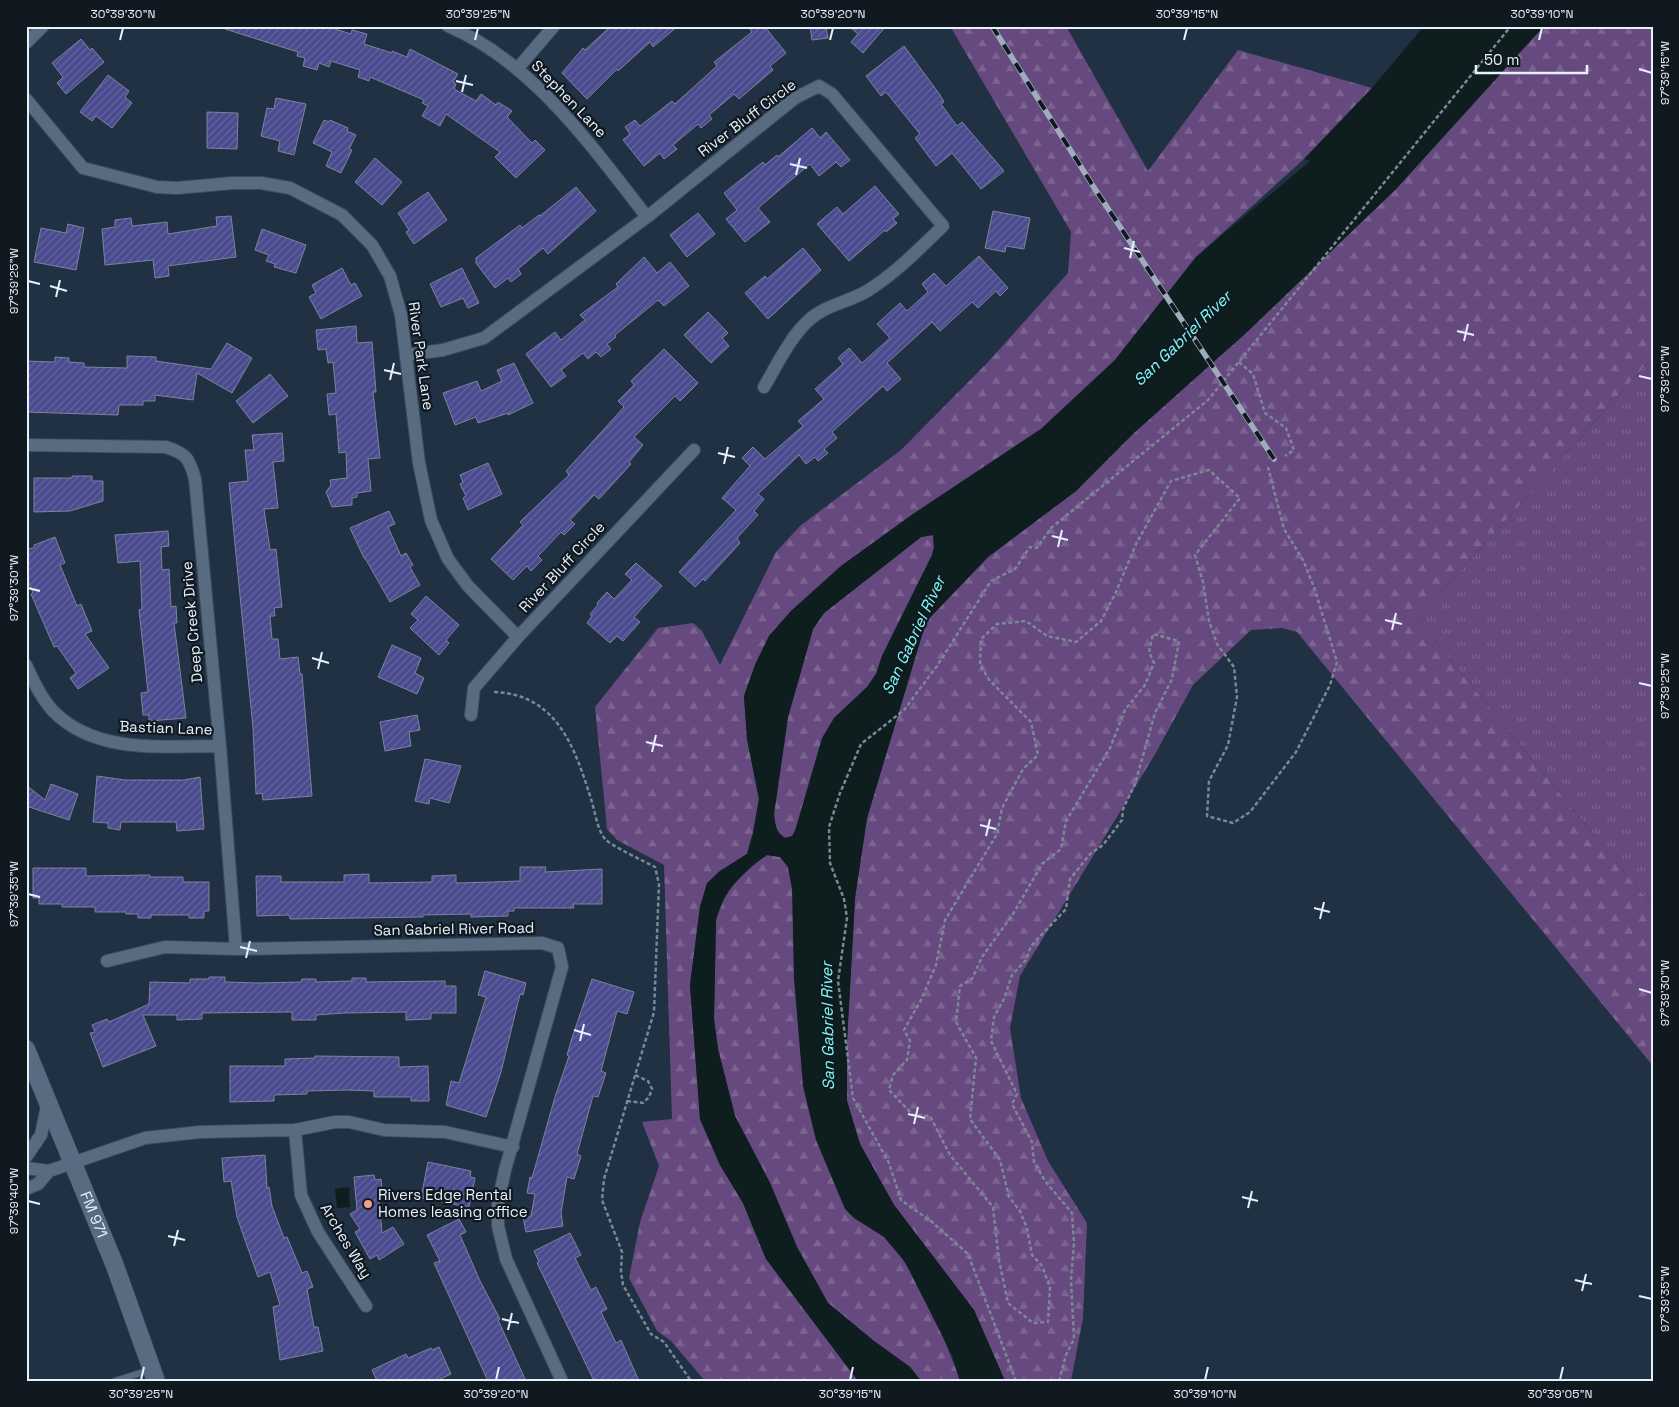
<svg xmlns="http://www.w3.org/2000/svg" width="1679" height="1407" viewBox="0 0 1679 1407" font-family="'Space Grotesk',sans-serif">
  <defs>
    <pattern id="grass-tufts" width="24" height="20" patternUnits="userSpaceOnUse" patternTransform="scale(1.25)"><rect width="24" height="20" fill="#66497e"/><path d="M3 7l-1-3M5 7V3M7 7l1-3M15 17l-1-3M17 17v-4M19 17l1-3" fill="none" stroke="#7c6491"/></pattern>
    <pattern id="forest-firs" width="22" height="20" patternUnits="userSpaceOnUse" patternTransform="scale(1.25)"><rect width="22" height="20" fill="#66497e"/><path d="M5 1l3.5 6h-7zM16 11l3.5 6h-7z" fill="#7c6491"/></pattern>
    <pattern id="building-hatch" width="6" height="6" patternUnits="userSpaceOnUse" patternTransform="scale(1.25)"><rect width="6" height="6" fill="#494b8e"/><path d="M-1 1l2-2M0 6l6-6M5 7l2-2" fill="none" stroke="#63659f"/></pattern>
  </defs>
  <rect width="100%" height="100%" fill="#1f3143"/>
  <!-- grass -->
  <path fill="url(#grass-tufts)" d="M1653,357V907L1417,619Z"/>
  <!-- forest -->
  <path fill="url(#forest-firs)" d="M950,26H1066L1148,171L1238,50L1372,88L1304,159L1196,257L1115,360L1041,429L913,514L841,566L791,611L769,636L755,665L744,696L747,739L759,799L753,833L747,854L720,871L707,884L700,907L690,985L700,1119L720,1165L743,1203L766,1259L858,1381H705L671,1341L657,1331L629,1278L640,1222L659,1166L642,1122L672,1119L664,865L617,840L607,829L595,707L658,628L693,623L702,631L720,665L776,552L800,526L901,450L988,362L1068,273L1071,232Z
    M1544,26H1653V357L1417,619L1653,907V1066L1297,632L1282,628L1251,630L1193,685L1154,756L1020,976L1010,1028L1021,1098L1048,1161L1087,1223L1083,1318L1071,1381H1005L974,1310L894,1205L860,1144L847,1101V1042L855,898L867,818L926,621L988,557L1076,491L1134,432L1246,333L1396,189Z
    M933,535L934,547L932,555L882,656L876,674L867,687L834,718L795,831L792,836L786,838C776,833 775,824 774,814L788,717L813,629L824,613L833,606L921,537Z
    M767,855L780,857L788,867L854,1218C864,1224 874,1229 883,1236C910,1257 949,1347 960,1381H921L910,1367L874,1341L828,1303L797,1247L770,1183L735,1116L718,1049L714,1019L716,920L727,891L754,864Z"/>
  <!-- water -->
  <path fill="#0e1e1e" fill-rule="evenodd" d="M1424,26H1544L1396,189L1246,333L1134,433L1076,491L988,557L926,622L867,818L855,898L847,1042V1101L860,1144L894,1205L974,1310L1005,1381H960L952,1355L905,1262L884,1237L854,1218L845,1209L816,1140L803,1086L794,978L792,888L788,867L780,857L767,855C744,871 723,891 716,920L714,1019L718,1049L735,1116L770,1183L797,1247L828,1303L874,1341L910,1367L921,1381H858L766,1259L743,1203L720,1165L700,1119L690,985L700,907L707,883L720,871L747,854L753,833L759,799L747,739L744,696L755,665L769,636L791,611L841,566L913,514L1041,429L1115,360L1196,257L1310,161L1304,159L1372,88ZM933,535L934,547L932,555L882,656L876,674L867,687L834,718L822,738L795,831L792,836L785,838C776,833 775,824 774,814L788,717L813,629L824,613L833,606L921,537Z
    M349,1187L350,1207L337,1208L335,1189Z"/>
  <!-- building -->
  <path fill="url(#building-hatch)" stroke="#7f829d" d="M226,26H326L351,34L352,30L367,34L364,44L392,53V51L407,57L410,49L458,74L453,82L456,84L454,89L476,101L481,94L496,105L498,102L512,111L507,117L532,143L535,140L545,150L516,178L495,157L500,152L446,114L440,126L422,116L428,106L422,103L424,100L370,77L369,81L358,77L360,70L331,61L329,67L319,63L317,70L303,66L305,58L297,56L298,52L225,29Z
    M611,26H678L653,47L650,42L618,71L617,69L587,99L562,73L583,48L585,50Z
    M748,26H764L786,53L770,66L773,70L739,99L734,94L709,115L712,119L701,128L698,124L673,145L677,149L664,159L660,153L644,166L623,140L630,134L625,127L635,120L640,126L672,101L675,104L717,66L714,62L752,32Z
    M810,26H826L828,38L812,40Z
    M849,26H886L863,53L851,42L858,34Z
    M81,39L90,50L92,48L104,62L66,94L57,83L63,77L52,63Z
    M904,46L940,95L944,102L941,104L957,126L962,122L1004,171L981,189L952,153L936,166L915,138L920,134L886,92L881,96L866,76Z
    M108,75L129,91L125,97L132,103L112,128L96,116L92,121L80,112Z
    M276,98L306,104L294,155L278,151L280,141L261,136L267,108L274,109Z
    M207,112L238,113L237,149L207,148Z
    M324,120L329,122L330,120L348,128L347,131L356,135L349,149L352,150L341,173L326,166L332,152L313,143Z
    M812,128L820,138L826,132L850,160L841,167L836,162L819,176L810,164L758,208L770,222L745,242L726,219L737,210L724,193L763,162L765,165L777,155L778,157Z
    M375,158L402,182L382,205L355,182Z
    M875,186L899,214L893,219L897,223L886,232L885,230L849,261L817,224L837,207L843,214Z
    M576,187L596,211L548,254L543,248L518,269L521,274L511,282L508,278L495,288L476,263V258L520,225L522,228L539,215L540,216Z
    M428,192L447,220L414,244L406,232L409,230L398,213Z
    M993,211L1030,218L1024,249L1006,246L1005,252L985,248Z
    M698,213L715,234L687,257L670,235Z
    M231,216L236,257L168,266L169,276L155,278L153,260L105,265L102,229L115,227V220L131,218L132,226L167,222L168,234L217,226L216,217Z
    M68,224L84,228L76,270L34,262L41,228L66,233Z
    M262,229L306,245L296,273L274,267L275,264L266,261L269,255L255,250Z
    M803,248L821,270L768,319L745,293L765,276L767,279Z
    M979,256L1008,288L1000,296L996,291L978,308L972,302L940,331L932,322L887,363L901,379L887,391L883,386L832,432L837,438L824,449L828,453L818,461L815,457L806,464L799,455L758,494L764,499L754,511L758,515L737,538L740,543L705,581L703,579L695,587L679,572L736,510L722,498L750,466L742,458L753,447L765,459L803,426L798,421L824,399L815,389L843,364L838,358L849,348L862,363L890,338L877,324L900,303L907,311L928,292L922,284L934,273L946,286Z
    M644,257L657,273L670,262L689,286L664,306L658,300L615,335L616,337L607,344L611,349L601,357L596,352L588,359L583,353L561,370L566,376L551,387L526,354L555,332L561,340L585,320L580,315L618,287L616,284Z
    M342,268L351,285L355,283L362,296L321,319L309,297L316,293L312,285Z
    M462,268L479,303L468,308L463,298L441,307L430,284Z
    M708,312L728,333L722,338L729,346L711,363L684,335Z
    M356,326L357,343L372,342L376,392H373L380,458L368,459L371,491L357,493V497L352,498V505L332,507L326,492L331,485L330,480L347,478L346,452L339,453L336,414L329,415L327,394L336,393L333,362L328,363L326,349L318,350L316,330Z
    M227,343L252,358L232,393L197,373L193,400L155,395V401H143V405H119L118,415L26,412V361L55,362V357L69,358V362L84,363V367L127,368V356L156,357V361L211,369Z
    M664,349L698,383L680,401L675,396L634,437L643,445L629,462L631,464L599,499L594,495L570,520L575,524L564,535L561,532L538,556L542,560L531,571L527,566L513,580L491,559L523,525L520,522L569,475L566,471L624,407L618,401L634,385L631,381Z
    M514,363L533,403L508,415V413L478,423L476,417L455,425L443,393L477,381L481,391L502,381L497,370Z
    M270,374L288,396L253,423L236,401Z
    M282,433L284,461L273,462L278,508L264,509L270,550L276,549L282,607L274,608L275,616H270L272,639H278L280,659L298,657L300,674H302L312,796L263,800L262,793L256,794L253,728L229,483L248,481L245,450H254L252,435Z
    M488,463L502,494L468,510L463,498L466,496L460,484L463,482L460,475Z
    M72,476H92V481H103V501L70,511L34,512V478H72Z
    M389,511L395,524L388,527L401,556L406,553L413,565L410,567L420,585L390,602L365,558H364L350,528Z
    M168,531L169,546L161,547L162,570L169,569L171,607L176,606L177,623H174L186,718L149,721V715H143L141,693L148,692L139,610L142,609L140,561L118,563L115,535Z
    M55,537L65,563L60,565L77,606L81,604L92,631L85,634L109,668L78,689L70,678L76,673L57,646L54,647L31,594L33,593L26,575V549L34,548V545Z
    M636,563L662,586L634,617L640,622L623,641L617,636L610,643L587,623L592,616L590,614L598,605L597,603L607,592L614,599L632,580L625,574Z
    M426,596L459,625L446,640L449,643L439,655L410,628L418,620L411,614Z
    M392,645L421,658L415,673L424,678L417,694L378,677Z
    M417,715L420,730L409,732L411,746L385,751L380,722Z
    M425,759L461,766L449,803L430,798L429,804L415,801Z
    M97,776L125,780H184L200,777L204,829L177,831L176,822H121L120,830L108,828V823L93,822Z
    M51,784L78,794L69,820L26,806V785L45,800Z
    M520,867H546L545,872L602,869V904H573L574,908H514V911H508V916L471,917V914L423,915V917L290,919L289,915L257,916L256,876H281V882H344V875L369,874V883L432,882V876L456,875V883L493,882L520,881Z
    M33,868H86V876L150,875V877H183V882H209V911H204V918H189V915H151V918H138V914H126V912H95V907H62V904H39V898H33Z
    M485,971L526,983L523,995L520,994L501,1072L486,1117L446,1105L451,1081L459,1083L486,997L478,995Z
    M209,977H225V982L258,983L301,982L302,979H316V982L352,981V978H366V982L445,981V986H456V1013H431V1019L406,1020V1012L344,1013L316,1015V1020H292V1012L202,1013V1019L177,1020V1015H143L156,1046L103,1067L90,1033L95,1032L92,1025L107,1019L109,1022L149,1004L150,982L190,983V979H209Z
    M592,979L634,992L627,1014L617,1011L601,1071L606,1073L598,1097L593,1096L577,1154L581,1156L574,1179L567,1177L561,1213L563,1226L526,1232L523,1217L531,1216L535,1194L527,1193L530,1177L532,1178L555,1097L569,1056L567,1055L572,1038Z
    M315,1056L399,1057V1067L428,1066L429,1101H411V1097H374V1091L347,1090L307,1091V1094L274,1095V1101L230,1102V1066H285V1059L315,1058Z
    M265,1155L267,1188L269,1187L272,1206L284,1238L287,1237L302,1273L307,1271L313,1287L307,1289L314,1327H318L323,1351L280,1360L273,1307L280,1305L270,1272L258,1277L237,1217L231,1181L224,1182L222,1158Z
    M428,1162L471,1171L470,1177L475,1178L469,1207L421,1198Z
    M374,1175L375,1180L381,1179L383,1198L379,1199L382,1233L393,1227L404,1244L379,1260L377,1255L370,1259L355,1232L360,1229L350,1214L357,1210L354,1177Z
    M459,1219L466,1232L460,1235L480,1281L500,1319L498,1320L526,1381H488L434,1263L440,1261L427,1235Z
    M570,1233L581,1255L575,1258L591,1290L596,1287L607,1309L601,1312L616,1343L621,1340L639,1381H594L537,1263L539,1262L534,1251Z
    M439,1347L451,1374L436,1381H377L372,1370L406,1354L408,1358L431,1348L432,1350Z"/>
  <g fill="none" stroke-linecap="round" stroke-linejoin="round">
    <!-- lane casing -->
    <g stroke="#3d4c5c" stroke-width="8">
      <path id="lane" d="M115,1381L150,1370"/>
    </g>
    <!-- street casing -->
    <g stroke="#3d4c5c" stroke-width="14">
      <path id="street" d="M448,26C532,61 593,148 647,217
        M26,43L43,26
        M517,69L554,26
        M26,99L83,168L157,187L177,188L233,183H261L290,188L342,215L372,245L390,276L401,315L419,463L431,520L448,559L468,586L518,637
        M407,355L443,350L484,338L647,217L795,98L819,86L832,94L943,226C919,249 895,274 867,291C849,302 825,305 809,320C790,337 777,365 764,387
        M26,445L166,447C187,454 189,458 195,479L220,746L236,949
        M26,665C33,680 41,698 53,711C96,755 165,746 220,746
        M471,715L474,688L518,637L694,450
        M107,961L165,947L236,949L542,943L558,948L562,967L505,1170L498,1203V1226L506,1259L562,1381
        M295,1130L301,1195L318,1232L366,1306
        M26,1157L41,1135L48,1101
        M26,1168L49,1171L145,1138L200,1132L295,1130L335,1122H349L384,1130L445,1132L513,1147
        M26,1189L38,1184L49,1171"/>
    </g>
    <!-- secondary casing -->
    <g stroke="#3d4c5c" stroke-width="19">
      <g id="secondary">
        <path id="s1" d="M26,1049L115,1266L156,1381"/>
      </g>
    </g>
    <!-- path -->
    <path stroke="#7a8898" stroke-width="2.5" stroke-dasharray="4 2.5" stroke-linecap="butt" d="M1239,362L1253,374L1265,413L1286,428L1294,450L1285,456
      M494,692C557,694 575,748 591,799C595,811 597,829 605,839C613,847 644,861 655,867L659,884L654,1012L604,1179L602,1200L622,1252L621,1271L623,1285L651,1334L664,1342L691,1381
      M627,1101L643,1103L649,1097L652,1089L648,1081L635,1075
      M1016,1381L968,1254L932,1222L901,1200L889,1163L853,1098L838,981L847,918L844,899L830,863L829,827L840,793L861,744L904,710L937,666L991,581L1015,569L1030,547L1037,548L1051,528L1208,400L1511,26
      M1059,1381L1066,1355L1074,1339L1071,1280L1074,1243L1072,1213L1045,1181L1034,1162L1032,1142L1012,1104L1017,1094L991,1041L994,1017L1004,999L1012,975L1026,960L1031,946L1066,909L1070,879L1090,854L1103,845L1122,820L1123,809L1135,784L1155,713L1172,679L1179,641L1153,634L1149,652L1154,663L1145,685L1125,710L1110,748L1066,821L1061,849L1042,864L1013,914L982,957L972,979L960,986L956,1022L976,1058L970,1119L1000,1160L1009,1197L1020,1211L1027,1228L1032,1255L1042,1266L1050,1287L1048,1322L1033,1323L1008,1303L999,1260L993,1207L950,1155L930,1116L913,1115L889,1090L893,1075L907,1060L910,1041L904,1030L921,1000L936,965L945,920L997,834L1002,808L1023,769L1038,755L1031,722L990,681L980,665L981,639L997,624L1026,621L1047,636L1076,642L1101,621L1116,592L1136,544L1171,481L1209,470L1240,498L1195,555L1203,582L1209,621L1217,644L1234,667L1237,697L1228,745L1209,781L1207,816L1233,823L1250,812L1296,752L1330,685L1337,662L1314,587L1303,560L1284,529L1268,467"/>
    <!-- lane -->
    <use href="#lane" stroke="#586b80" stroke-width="6"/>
    <!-- street -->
    <use href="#street" stroke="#586b80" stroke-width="12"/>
    <!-- secondary -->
    <use href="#secondary" stroke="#586b80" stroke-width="18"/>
    <!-- rail casing -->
    <g stroke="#9facbb" stroke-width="5.5">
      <path id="rail" d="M992,26L1095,189L1274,459"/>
    </g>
    <!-- rail -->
    <use href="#rail" stroke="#101820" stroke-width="4" stroke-dasharray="11" stroke-linecap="butt"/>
  </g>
  <!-- ticks -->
  <path fill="none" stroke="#e6f1fd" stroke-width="2" d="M120,40L123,28M475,40L478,28M830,40L833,28M1184,40L1187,28M1539,40L1542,28M1639,69L1652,73M456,81L473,85M462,92L466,75M790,164L807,168M796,175L800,158M1124,248L1140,252M1130,258L1134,241M28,281L40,284M50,286L67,291M56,297L60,280M1457,331L1474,335M1464,341L1468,324M384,370L401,374M1639,376L1652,379M390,380L394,363M718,453L735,457M724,464L728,447M1052,536L1068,540M1058,547L1062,530M28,588L40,591M1385,620L1402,624M1392,630L1396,613M312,658L329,663M318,669L322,652M1639,683L1652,686M646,742L663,746M652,752L656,735M980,825L996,829M986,836L990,819M28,894L40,897M1314,908L1330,912M1320,919L1324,902M240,947L257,951M246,958L250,941M1639,989L1652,993M574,1030L591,1035M580,1041L584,1024M908,1114L925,1118M914,1124L918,1107M1242,1197L1258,1201M28,1201L40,1204M1248,1208L1252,1191M168,1236L185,1240M174,1246L178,1230M1575,1280L1592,1284M1582,1291L1586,1274M1639,1296L1652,1299M502,1319L519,1323M508,1330L512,1313M141,1380L144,1367M496,1380L499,1367M850,1380L853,1367M1205,1380L1208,1367M1560,1380L1563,1367"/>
  <!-- markers -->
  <circle fill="#f49e87" stroke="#101820" stroke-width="2" cx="368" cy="1204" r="5"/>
  <g text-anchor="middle" stroke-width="4.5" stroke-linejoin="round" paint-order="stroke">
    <!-- street labels -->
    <g font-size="15" fill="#e6f1fd" stroke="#101820">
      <text transform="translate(569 99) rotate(46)" y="5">Stephen Lane</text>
      <text transform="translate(747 118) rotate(-37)" y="5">River Bluff Circle</text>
      <text transform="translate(421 356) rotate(82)" y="5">River Park Lane</text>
      <text transform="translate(562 567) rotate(-47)" y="5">River Bluff Circle</text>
      <text transform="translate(192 622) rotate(-95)" y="5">Deep Creek Drive</text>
      <text transform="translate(166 728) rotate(2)" y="5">Bastian Lane</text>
      <text transform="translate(454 929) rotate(-1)" y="5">San Gabriel River Road</text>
      <text dy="5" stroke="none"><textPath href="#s1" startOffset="179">FM 971</textPath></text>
      <text transform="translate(346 1241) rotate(59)" y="5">Arches Way</text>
    </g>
    <!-- poi labels -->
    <g font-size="15" fill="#e6f1fd" stroke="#101820" text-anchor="start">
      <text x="378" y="1200">Rivers Edge Rental<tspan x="378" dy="17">Homes leasing office</tspan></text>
    </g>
    <!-- water labels -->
    <g font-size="16" font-style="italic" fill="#7ffaf7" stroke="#101820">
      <text transform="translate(1182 338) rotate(-44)" y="6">San Gabriel River</text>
      <text transform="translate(913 635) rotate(-65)" y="6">San Gabriel River</text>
      <text transform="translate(827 1026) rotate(-91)" y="6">San Gabriel River</text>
    </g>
  </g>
  <!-- border -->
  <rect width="1679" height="1407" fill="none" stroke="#101820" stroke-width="55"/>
  <!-- scale -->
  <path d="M1476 65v8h111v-8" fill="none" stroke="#e6f1fd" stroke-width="2.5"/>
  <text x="1484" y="65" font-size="15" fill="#e6f1fd" stroke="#101820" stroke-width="4" paint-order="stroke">50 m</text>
  <rect x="28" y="28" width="1624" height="1352" fill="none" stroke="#e6f1fd" stroke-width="2"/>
  <g font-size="12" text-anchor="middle" fill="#e6f1fd">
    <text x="123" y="18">30°39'30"N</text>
    <text x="478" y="18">30°39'25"N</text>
    <text x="833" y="18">30°39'20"N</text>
    <text x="1187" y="18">30°39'15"N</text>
    <text x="1542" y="18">30°39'10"N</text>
    <text transform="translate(1665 73) rotate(-90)" y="4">97°39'15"W</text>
    <text transform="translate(14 281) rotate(-90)" y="4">97°39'25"W</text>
    <text transform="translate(1665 379) rotate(-90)" y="4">97°39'20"W</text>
    <text transform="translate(14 588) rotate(-90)" y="4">97°39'30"W</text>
    <text transform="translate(1665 686) rotate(-90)" y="4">97°39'25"W</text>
    <text transform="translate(14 894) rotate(-90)" y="4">97°39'35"W</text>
    <text transform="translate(1665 993) rotate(-90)" y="4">97°39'30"W</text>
    <text transform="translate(14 1201) rotate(-90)" y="4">97°39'40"W</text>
    <text transform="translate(1665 1299) rotate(-90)" y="4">97°39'35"W</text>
    <text x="141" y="1398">30°39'25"N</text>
    <text x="496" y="1398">30°39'20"N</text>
    <text x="850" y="1398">30°39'15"N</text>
    <text x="1205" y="1398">30°39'10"N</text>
    <text x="1560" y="1398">30°39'05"N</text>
  </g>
</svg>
